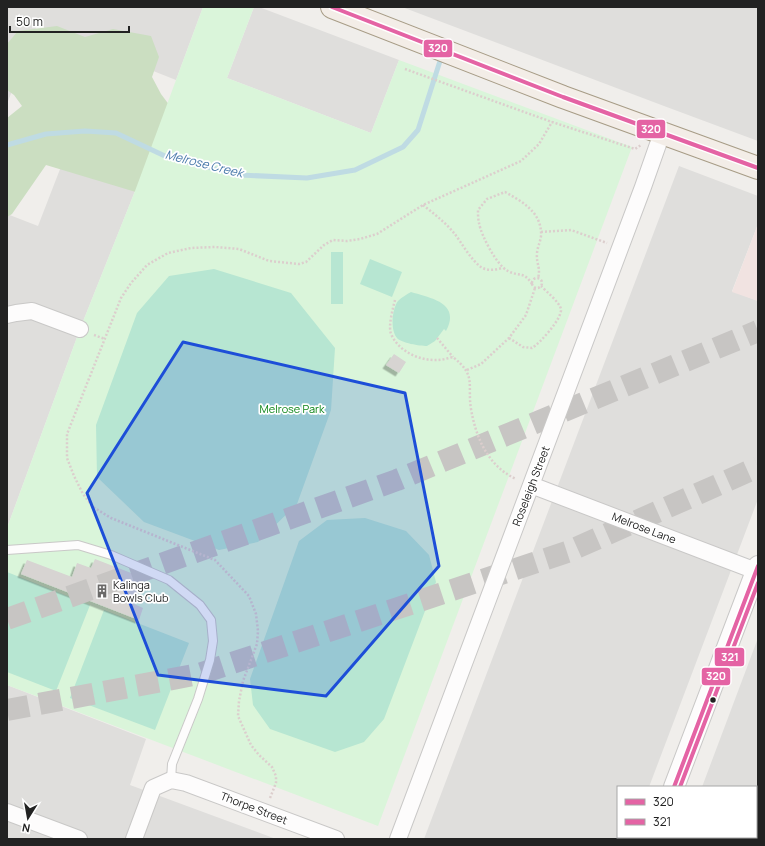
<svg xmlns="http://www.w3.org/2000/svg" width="765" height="846" viewBox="0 0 765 846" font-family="Manrope,sans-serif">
  <defs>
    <filter id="shadow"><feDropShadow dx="-3.5" dy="3.5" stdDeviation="0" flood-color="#0004"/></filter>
  </defs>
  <rect width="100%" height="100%" fill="#f0eeeb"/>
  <!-- residential -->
  <path fill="#dfdedc" d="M7,7H203L176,80L37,25L7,104Z
    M254,7H259L399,60L371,133L227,78Z
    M402,7H758V141L664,106Z
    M62,164L135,191L80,329L7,528V214L38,226Z
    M679,166L758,196V224L732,291L758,301V499L649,787H618V837H630L629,839H424Z
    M758,638V839H682L683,837H756V787H702Z
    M7,685L146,739L130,785L276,839H7Z"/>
  <!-- commercial -->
  <path fill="#f1e3e1" d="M758,224V301L732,292Z"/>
  <!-- forest -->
  <path fill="#cbdec1" d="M57,26L85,37L113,29L151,36L159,57L152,77L161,94L173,110L304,154L565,129L149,196L46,165L12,214L7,217V118L22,106L14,95L7,90V44L18,31Z"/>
  <!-- park -->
  <path fill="#daf5da" d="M203,7H254L227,78L371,133L399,60L632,147L378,826L7,685V528L80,329L135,191Z"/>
  <!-- pitch -->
  <path fill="#b7e6d2" d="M331,252H343V304H331Z
    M370,259L402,272L392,297L360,284Z
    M214,269L291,293L335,348L331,410L297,504L258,542L219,550L144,522L97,477L96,425L137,313L169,276Z
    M411,292C431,298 461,303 446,331L444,329L435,341L427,346C420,346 401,343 397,338C390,330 392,309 398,301C402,297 406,295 411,292Z
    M365,518L406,531L429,555L436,582L384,719L364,742L335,752L270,729L253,705L250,679L299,541L327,520Z
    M7,572L90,605L56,691L7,672Z
    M104,610L189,643L155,730L70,698Z"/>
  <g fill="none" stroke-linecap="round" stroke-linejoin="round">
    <!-- stream -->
    <path stroke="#bfdbe3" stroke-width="5" d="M7,145L46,134L85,131L116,133L167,157L240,175L307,178L355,170L403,147L418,130L440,61"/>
  </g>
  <!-- building -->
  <path fill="#d7d4d2" filter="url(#shadow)" d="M394,354L406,362L399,373L386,365Z
    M95,559L144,578L134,604L143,608L139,620L21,574L27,560L72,577L77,563L91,568Z"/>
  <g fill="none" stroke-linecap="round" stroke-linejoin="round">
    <!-- motorway-tunnel -->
    <path stroke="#c7c5c3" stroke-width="22" stroke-dasharray="22 11" stroke-linecap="butt" d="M7,619L397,480L758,331
      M7,710L199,674L567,552L758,467"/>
    <!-- service casing -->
    <g stroke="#c9c8c7" stroke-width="10">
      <path id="service" d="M7,550L78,545L111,555L169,580L200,605L211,620L213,641L210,660L198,699L172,764L171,780"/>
    </g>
    <!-- minor casing -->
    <g stroke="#c9c8c7" stroke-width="18">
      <path id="minor" d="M7,315L16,313L32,311L80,329
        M531,485L756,571
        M7,812L79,839
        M134,839L153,788L171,780L186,783L336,839
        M398,839L643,187L662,133"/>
    </g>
    <!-- tertiary casing -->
    <g stroke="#c9c8c7" stroke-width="22">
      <path id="tertiary" d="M674,787L758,566
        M655,839L656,837"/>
    </g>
    <!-- primary casing -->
    <g stroke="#a79c86" stroke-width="24">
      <path id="primary" d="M332,7L563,97L758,168"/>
    </g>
    <!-- path -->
    <path stroke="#dccecd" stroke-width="2.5" stroke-dasharray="2 2" stroke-linecap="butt" d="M405,69L552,122L635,149L641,145
      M423,205C434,214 445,222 454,233C462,243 470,259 481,267C487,271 495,270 502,268
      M541,232L571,230L607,243
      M532 283a5 5 0 1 1 10 0a5 5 0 1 1-10 0Z
      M532,284C524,271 519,277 508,271C497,266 481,235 479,223C478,219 478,214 478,210L487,199L505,192C521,201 540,211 541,232C542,239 537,247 537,254C536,263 541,268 538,278
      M395,300C393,308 388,326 391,334C399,352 420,361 438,360C443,360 448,358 453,357C477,376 467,384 471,409C476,438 488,466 516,479
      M94,335L105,339
      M437,338L453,357
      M509,338L523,347L532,348C540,343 562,319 561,309C560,303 546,291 541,286
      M467,370L481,364L509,338L526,315L535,288
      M270,798L276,783V776L272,767L259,755L251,745L238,716L239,701L243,681L257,644L258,631L256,614L249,596L215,560L111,518L93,507L83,494L74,476L67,458V434L121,298L131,283L147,265L168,253L191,248L215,247L239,249L269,261L299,264L306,262L324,245L333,240L347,241L360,239L377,234L423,205L521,161L539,144L552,122"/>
    <!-- service -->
    <use href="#service" stroke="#fdfcfc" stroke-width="8"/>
    <!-- minor -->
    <use href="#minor" stroke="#fdfcfc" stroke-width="16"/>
    <!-- tertiary -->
    <use href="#tertiary" stroke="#fdfcfc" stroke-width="20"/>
    <!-- primary -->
    <use href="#primary" stroke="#f3ede7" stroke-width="22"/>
    <!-- bus-1 casing -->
    <g stroke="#fff" stroke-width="7">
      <path id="bus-1" d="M332,7L563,97L758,168
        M674,787L758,566"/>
    </g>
    <!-- bus-2 casing -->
    <g stroke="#fff" stroke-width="7">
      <path id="bus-2" d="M680,787L758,583"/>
    </g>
    <!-- bus-1 -->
    <use href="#bus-1" stroke="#e463a4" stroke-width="4"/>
    <!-- bus-2 -->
    <use href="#bus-2" stroke="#e463a4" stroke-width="4"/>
  </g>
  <!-- marked area -->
  <path fill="#1d4ed8" fill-opacity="0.2" stroke="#1d4ed8" stroke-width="3" stroke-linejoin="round" d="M183,342L405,393L439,566L326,696L158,675L87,493Z"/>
  <!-- icons -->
  <defs>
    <g id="building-bare" transform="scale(1.08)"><path d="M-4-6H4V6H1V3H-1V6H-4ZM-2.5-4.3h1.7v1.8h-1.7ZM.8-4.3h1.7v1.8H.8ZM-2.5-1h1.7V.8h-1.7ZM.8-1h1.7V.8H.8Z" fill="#6a6968" stroke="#fff" stroke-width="2.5" paint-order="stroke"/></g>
  </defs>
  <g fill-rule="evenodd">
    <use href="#building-bare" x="102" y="591"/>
  </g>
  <!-- markers -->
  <circle fill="#222" stroke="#fff" stroke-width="1.5" cx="713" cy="700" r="3.5"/>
  <g text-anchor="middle" stroke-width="3.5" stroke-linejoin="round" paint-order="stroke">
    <!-- park labels -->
    <g font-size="11" fill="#0c8416" stroke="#fff">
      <text x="292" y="413">Melrose Park</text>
    </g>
    <!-- street labels -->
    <g font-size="11" fill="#222" stroke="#fff">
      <text transform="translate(531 486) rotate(-69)" y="4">Roseleigh Street</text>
      <text transform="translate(644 528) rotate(21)" y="4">Melrose Lane</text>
      <text transform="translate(254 808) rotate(21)" y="4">Thorpe Street</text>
    </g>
    <!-- poi labels -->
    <g font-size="11" fill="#222" stroke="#fff" text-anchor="start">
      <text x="113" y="589">Kalinga<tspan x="113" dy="13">Bowls Club</tspan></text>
    </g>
    <!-- water labels -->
    <g font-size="12" font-style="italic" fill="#4a7aab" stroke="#fff">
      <text transform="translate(204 164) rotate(14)" y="4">Melrose Creek</text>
    </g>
  </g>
  <g stroke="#fff" stroke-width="1.5">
    <rect x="423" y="39" width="30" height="19" rx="4" fill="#e463a4"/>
    <rect x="636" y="119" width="30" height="20" rx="4" fill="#e463a4"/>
    <rect x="714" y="647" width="31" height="20" rx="4" fill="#e463a4"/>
    <rect x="701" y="667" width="30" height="19" rx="4" fill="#e463a4"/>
  </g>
  <g font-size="11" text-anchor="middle" font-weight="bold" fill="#fff">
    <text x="438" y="52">320</text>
    <text x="651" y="133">320</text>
    <text x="730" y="661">321</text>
    <text x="716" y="680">320</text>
  </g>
  <!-- border -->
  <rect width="765" height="846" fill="none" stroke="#222222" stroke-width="16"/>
  <!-- legend -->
  <rect x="617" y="786" width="140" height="52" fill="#ffffff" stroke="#a7a7a7"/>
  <rect x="625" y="799" width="20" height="6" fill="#e463a4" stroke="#a7a7a7"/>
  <text x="653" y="806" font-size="12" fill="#222222">320</text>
  <rect x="625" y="819" width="20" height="6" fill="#e463a4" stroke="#a7a7a7"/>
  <text x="653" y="826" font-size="12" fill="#222222">321</text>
  <!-- north arrow -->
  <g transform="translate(28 818) rotate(191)" stroke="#ffffff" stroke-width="3" paint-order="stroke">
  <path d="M0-3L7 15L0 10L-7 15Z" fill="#222222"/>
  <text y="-6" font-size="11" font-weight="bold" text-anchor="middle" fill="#222222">N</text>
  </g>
  <!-- scale -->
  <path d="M10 26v6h119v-6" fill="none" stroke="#222222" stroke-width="2"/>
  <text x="16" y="26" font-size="12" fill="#222222" stroke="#ffffff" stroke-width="3" paint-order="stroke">50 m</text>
</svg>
